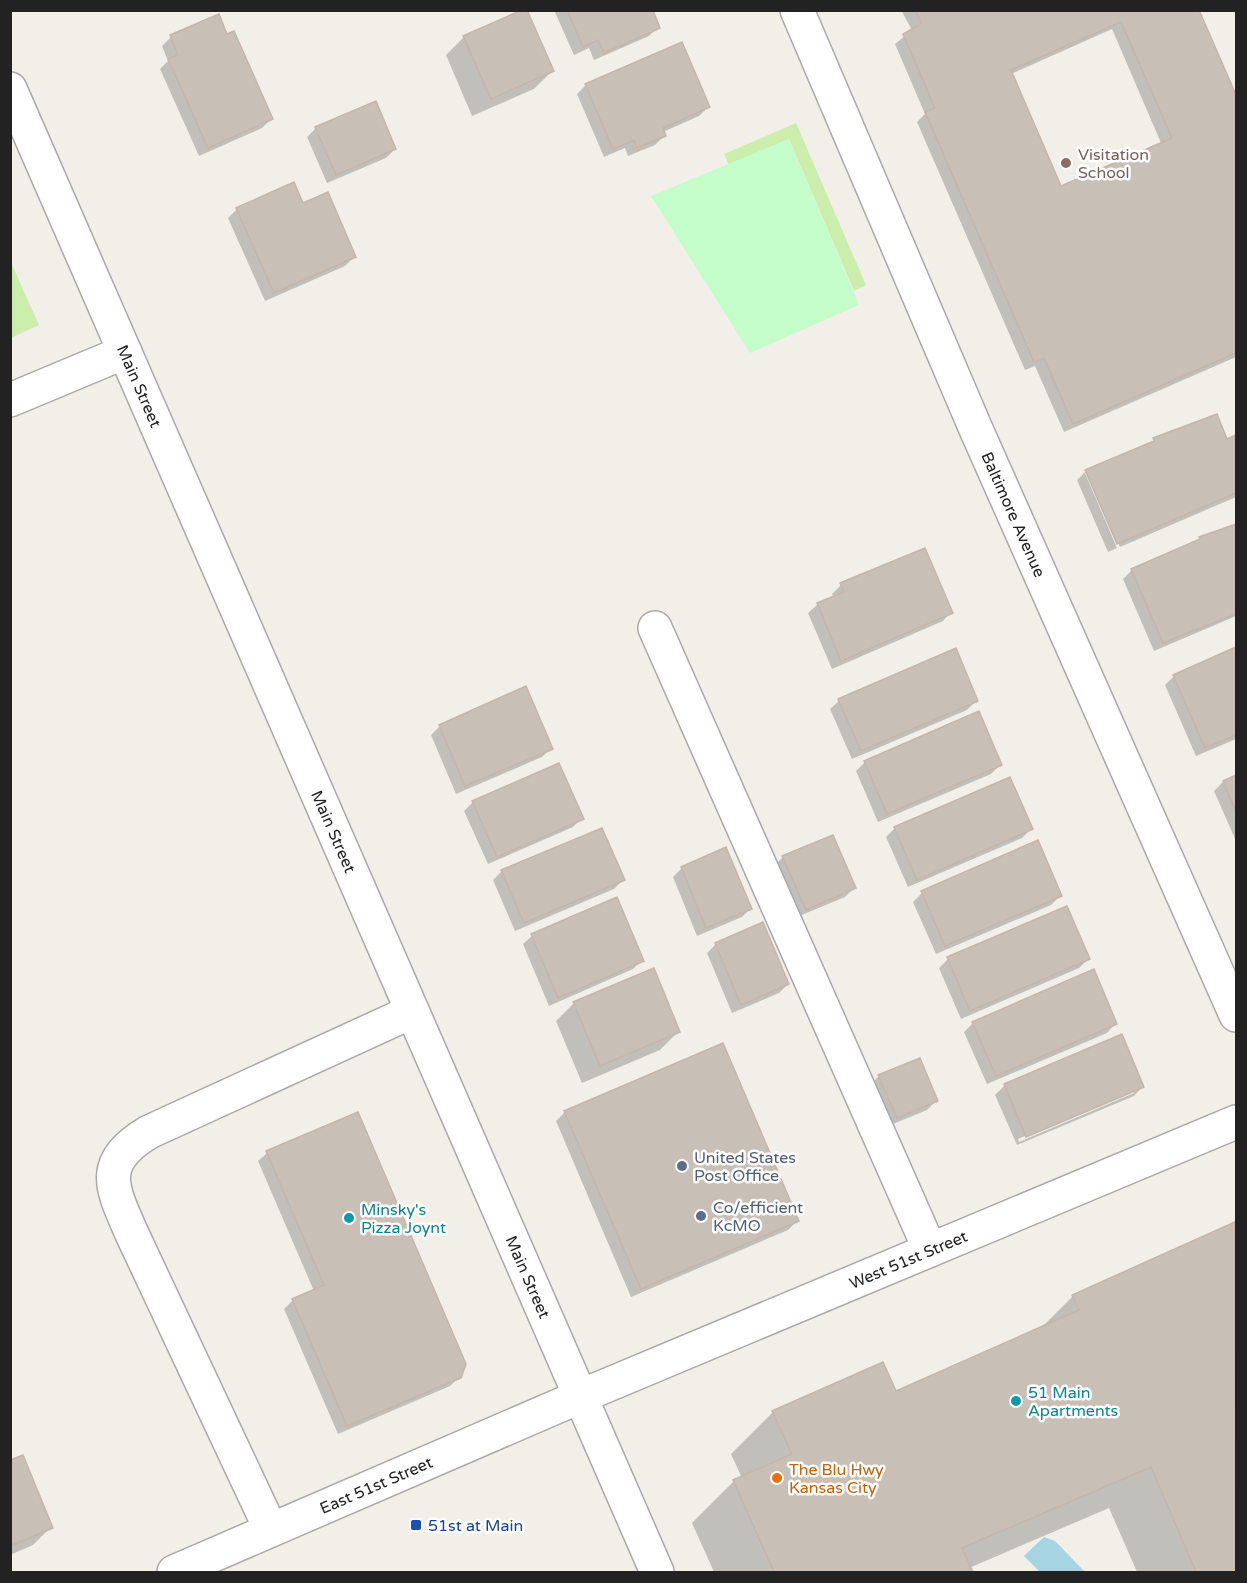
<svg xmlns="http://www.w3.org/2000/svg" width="1247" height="1583" viewBox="0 0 1247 1583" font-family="'Varela Round',sans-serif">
  <rect width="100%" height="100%" fill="#f2efe8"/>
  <!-- grass -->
  <path fill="#cceead" d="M796,123L866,285L854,291L789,139L729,165L724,154Z
    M10,260L39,325L11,338H10Z"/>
  <!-- park -->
  <path fill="#c5fdca" d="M789,139L859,305L750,353L651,196Z"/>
  <!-- water -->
  <path fill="#a7d4e2" d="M1044,1537L1055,1541L1085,1572H1040L1024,1556Z"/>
  <!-- shadow -->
  <path fill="#0003" fill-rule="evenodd" d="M554,10H651L658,27L649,36L594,60L589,48L574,55Z
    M901,10H1198L1236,99V357L1064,432L1035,366L1025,370L917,122L925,114L895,44L912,30ZM1112,29L1161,143L1060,188L1011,74Z
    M226,36L271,119L262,128L199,156L160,69L168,61L162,46L171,37Z
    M464,37L552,71L534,89L472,116L446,55Z
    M586,85L708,107L699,116L663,132L664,136L655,145L628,156L625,148L604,157L577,94Z
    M316,128L395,149L386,158L327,183L307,137Z
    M237,209L354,257L345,266L265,301L228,218Z
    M1236,436V497L1120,547L1088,473H1085L1117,548L1108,552L1077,480L1086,471L1150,444L1154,439L1227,441Z
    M1236,524V616L1154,651L1123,579L1132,570Z
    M841,585L951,612L943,621L832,669L808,613L817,605L834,598L832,594Z
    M1236,649V739L1196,756L1165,685L1174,676Z
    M839,701H976L967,710L852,759L830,709Z
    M440,726L551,748L542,757L456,794L431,735Z
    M865,762L1000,765L991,774L878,822L856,771Z
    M1236,777V841L1214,791L1223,782Z
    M473,802L582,818L573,827L488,864L464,811Z
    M895,828L1031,829L1022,838L908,887L886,837Z
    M783,857L854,888L845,897L797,917L774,866Z
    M682,868L751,908L742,917L697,936L673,877Z
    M502,871L623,880L614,889L515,931L493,880Z
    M922,893L1060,896L1051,905L936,954L913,902Z
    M1067,908L1088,959L1079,968L961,1019L939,968L948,959Z
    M532,936L642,960L633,969L549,1006L523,944Z
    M716,944L788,984L779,993L732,1013L707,953Z
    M574,1003L679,1031L660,1050L582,1083L556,1021Z
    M973,1023L1115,1024L1107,1033L987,1084L964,1032Z
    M1121,1036L1142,1087L1134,1096L1017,1145L995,1095L1004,1086ZM1134,1090V1093L1019,1142L1018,1139Z
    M879,1076L936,1101L927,1110L888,1126L870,1085Z
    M565,1112L797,1221L788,1230L631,1297L556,1121Z
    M267,1153L459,1377L450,1386L338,1434L284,1309L293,1300L314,1291L258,1161Z
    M1234,1224L1236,1230V1572H1137L1109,1508L969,1568L971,1572H714L692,1523L734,1481L742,1478L731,1454L773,1412L895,1393L1042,1327L1073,1296Z
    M10,1462L51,1527L33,1545L10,1555Z"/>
  <!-- building -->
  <path fill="#c8bfb7" stroke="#c5b6a9" stroke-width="1.5" fill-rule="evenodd" d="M522,10H527L554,71L491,99L463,36Z
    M567,10H653L660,28L604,53L598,40L583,47Z
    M915,10H1199L1236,95V353L1073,424L1044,358L1034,362L925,112L935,108L903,34L922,23ZM1121,22L1172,138L1061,186L1011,70Z
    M219,14L227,34L234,31L273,119L208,148L168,59L178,55L170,35Z
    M682,42L710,107L663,128L666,136L637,148L634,140L613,149L585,84Z
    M376,101L396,149L336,175L315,127Z
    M294,182L303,203L328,192L356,257L274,293L236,208Z
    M1217,414L1227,439L1236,435V493L1117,544L1085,470L1154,441L1153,438Z
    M1236,524V614L1163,643L1131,569L1200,539L1199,537Z
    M925,548L953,613L841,661L817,603L844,592L840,583Z
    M1236,647V735L1205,748L1173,675Z
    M956,648L978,701L861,751L838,699Z
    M526,686L553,749L465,786L439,725Z
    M979,711L1002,765L887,814L864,761Z
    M559,763L584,819L497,857L472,801Z
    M1236,775V812L1223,781Z
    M1010,777L1033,829L917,880L894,827Z
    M602,828L625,880L524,923L501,870Z
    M833,835L856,888L806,910L782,856Z
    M1038,840L1062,896L945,946L921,891Z
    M726,847L752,909L706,928L681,867Z
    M617,897L644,961L558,998L531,934Z
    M1067,906L1090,959L970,1011L947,957Z
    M763,922L789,984L741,1005L715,943Z
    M654,968L680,1032L600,1066L573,1002Z
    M1094,969L1117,1024L996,1076L972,1022Z
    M1122,1034L1144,1087L1026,1137L1004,1084Z
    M723,1043L799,1221L641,1289L564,1111Z
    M920,1058L938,1101L897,1118L878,1075Z
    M358,1112L466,1364L461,1378L347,1426L292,1299L324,1285L266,1151Z
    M1235,1222L1236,1572H1196L1151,1467L962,1548L973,1572H774L733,1480L792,1454L772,1411L883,1362L896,1391L1079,1310L1072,1295Z
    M23,1455L53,1528L10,1546V1460Z"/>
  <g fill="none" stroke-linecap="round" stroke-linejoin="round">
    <!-- minor casing -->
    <g stroke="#a9a9a9" stroke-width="36">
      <g id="minor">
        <path id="s1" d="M797,10L975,427L1236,1015"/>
        <path id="s2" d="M10,89L657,1572"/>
        <path d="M10,400L125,352"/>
        <path d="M655,628L930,1250"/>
        <path d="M271,1530L132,1234C112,1188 97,1163 149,1132L411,1012"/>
        <path id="s3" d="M174,1572L579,1397L1236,1122"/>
      </g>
    </g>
    <!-- minor -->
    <use href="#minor" stroke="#fff" stroke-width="33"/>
  </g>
  <!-- markers -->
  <circle fill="#8d6e63" stroke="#fff" stroke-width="2" cx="1066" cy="163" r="6"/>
  <g fill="#5c6f8a" stroke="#fff" stroke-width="2">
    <circle cx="682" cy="1166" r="6"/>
    <circle cx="701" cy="1216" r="6"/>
  </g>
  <g fill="#0f9aa8" stroke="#fff" stroke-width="2">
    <circle cx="349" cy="1218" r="6"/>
    <circle cx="1016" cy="1401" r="6"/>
  </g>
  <circle fill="#e8710a" stroke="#fff" stroke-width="2" cx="777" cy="1478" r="6"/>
  <rect fill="#1a4fb4" stroke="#fff" stroke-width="2" x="410" y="1519" width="12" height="12" rx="3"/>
  <g text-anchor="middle" stroke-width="5" stroke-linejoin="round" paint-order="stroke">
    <!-- education labels -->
    <g font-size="16" fill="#785e54" stroke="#fff" text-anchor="start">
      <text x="1078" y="160">Visitation<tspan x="1078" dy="18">School</tspan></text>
    </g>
    <!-- street labels -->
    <g font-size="16" fill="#222" stroke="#fff">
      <text dy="6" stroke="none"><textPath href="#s2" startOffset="324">Main Street</textPath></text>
      <text dy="6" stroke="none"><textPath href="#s1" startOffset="549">Baltimore Avenue</textPath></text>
      <text dy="6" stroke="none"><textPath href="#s2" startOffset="810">Main Street</textPath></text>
      <text dy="6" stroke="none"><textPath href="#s3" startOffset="798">West 51st Street</textPath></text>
      <text dy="6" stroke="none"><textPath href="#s2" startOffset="1296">Main Street</textPath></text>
      <text dy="6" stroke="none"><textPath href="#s3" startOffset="220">East 51st Street</textPath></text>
    </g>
    <!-- service labels -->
    <g font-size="16" fill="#4e5e75" stroke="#fff" text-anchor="start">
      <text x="694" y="1163">United States<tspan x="694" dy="18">Post Office</tspan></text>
      <text x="713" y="1213">Co/efficient<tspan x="713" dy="18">KcMO</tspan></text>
    </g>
    <!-- culture labels -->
    <g font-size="16" fill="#0d838f" stroke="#fff" text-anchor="start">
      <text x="361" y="1215">Minsky's<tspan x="361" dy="18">Pizza Joynt</tspan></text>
      <text x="1028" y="1398">51 Main<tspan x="1028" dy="18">Apartments</tspan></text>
    </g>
    <!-- food labels -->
    <g font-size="16" fill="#c56008" stroke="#fff" text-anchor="start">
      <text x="789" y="1475">The Blu Hwy<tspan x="789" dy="18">Kansas City</tspan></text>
    </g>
    <!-- transit labels -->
    <g font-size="16" fill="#164399" stroke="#fff" text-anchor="start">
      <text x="428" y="1531">51st at Main</text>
    </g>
  </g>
  <!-- border -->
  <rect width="1247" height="1583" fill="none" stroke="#222222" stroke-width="24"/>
</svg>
